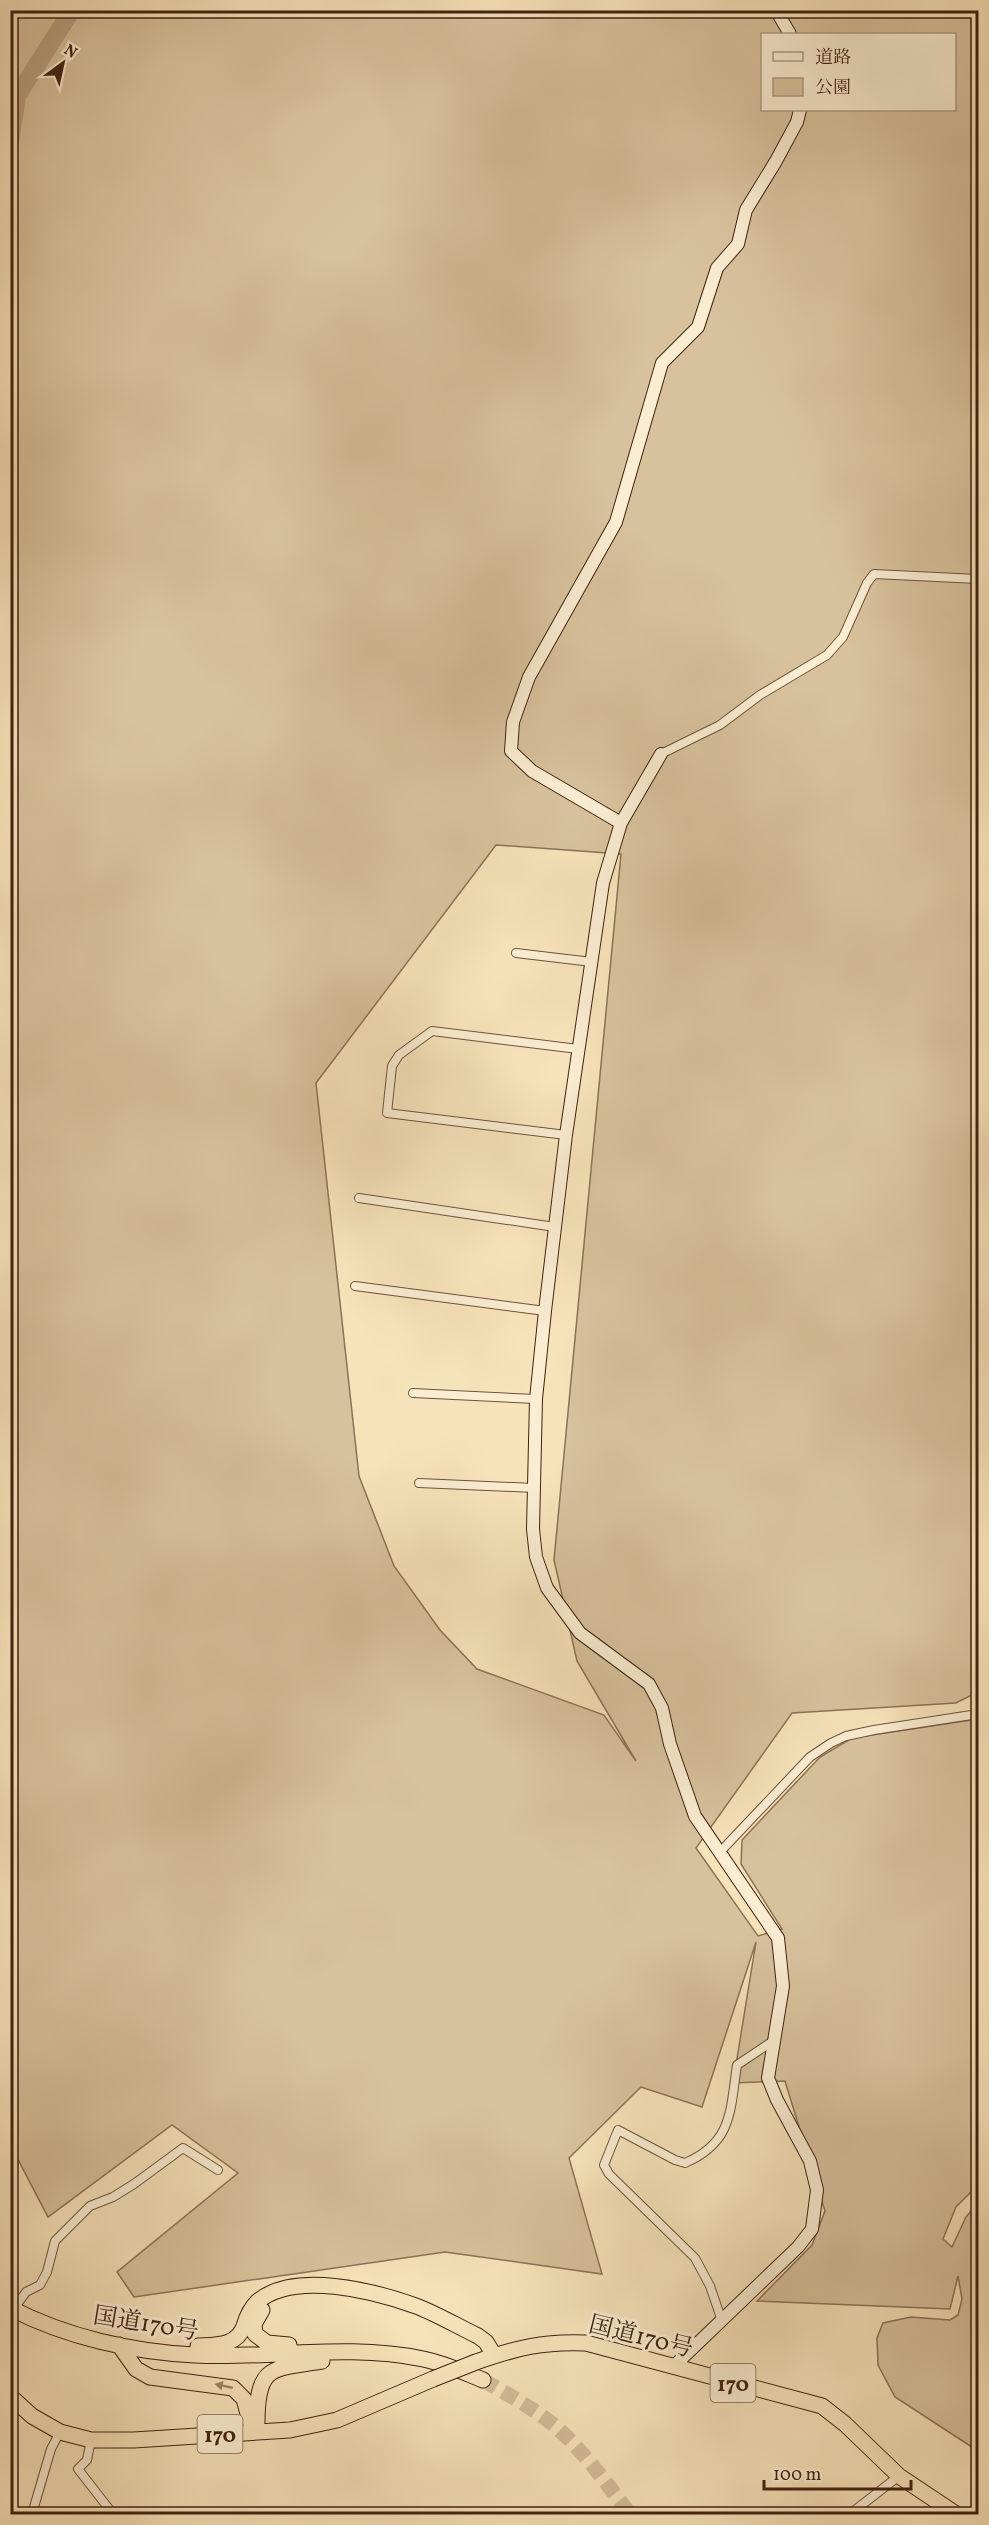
<svg xmlns="http://www.w3.org/2000/svg" width="989" height="2525" viewBox="0 0 989 2525" font-family="Vollkorn,'Noto Serif JP',serif">
  <rect width="100%" height="100%" fill="#f7e3ba"/>
  <filter id="stains"><feTurbulence type="fractalNoise" baseFrequency=".00333" numOctaves="4"/><feColorMatrix values="0 0 0 0 .2 0 0 0 0 .09 0 0 0 0 .02 0 0 0 .5 -.17"/></filter>
  <radialGradient id="worn" r=".72"><stop offset=".6" stop-color="#630" stop-opacity="0"/><stop offset="1" stop-color="#630" stop-opacity=".3"/></radialGradient>
  <!-- green -->
  <path fill="#d8c29d" stroke="#8c7257" stroke-width="1.5" fill-rule="evenodd" d="M10,11H978V1692L956,1703L792,1713L696,1848L758,1936L782,1929L741,1864L742,1840L820,1757L852,1738L978,1719V2185L956,2207L943,2239L952,2247L966,2217L978,2203V2451L895,2397L878,2365L877,2338L883,2323L911,2317L950,2320L958,2315L962,2299L958,2276L950,2309L757,2301L812,2245L825,2211L785,2081L733,2083L756,1942L702,2107L641,2087L569,2158L602,2274L445,2252L134,2297L117,2272L238,2173L172,2125L48,2217L11,2146ZM762,34H954V110H762ZM496,845L621,854L554,1560L577,1661L636,1761L604,1715L477,1669L440,1630L394,1566L359,1476L316,1083Z"/>
  <g fill="none" stroke-linecap="round" stroke-linejoin="round">
    <!-- river -->
    <path stroke="#b9a181" stroke-width="18" d="M10,141L17,96L72,10"/>
    <!-- highway-tunnel -->
    <path stroke="#d2bc98" stroke-width="15" stroke-dasharray="15 8" stroke-linecap="butt" d="M483,2380C506,2393 529,2406 550,2422C581,2447 606,2483 630,2514"/>
    <!-- street casing -->
    <g stroke="#6e523b" stroke-width="10">
      <path id="street" d="M661,754L720,725L760,695L827,655L843,637L867,583L874,574L978,579
        M516,953L592,962
        M566,1135L387,1113L392,1066L399,1055L432,1031L578,1049
        M359,1198L555,1227
        M355,1286L545,1311
        M413,1393L536,1399
        M419,1483L534,1488
        M720,1852L810,1757L831,1743L846,1736L874,1730L978,1714
        M13,2310L26,2292L40,2285L47,2272L55,2241L90,2206L113,2197L134,2184L183,2148L218,2170
        M722,2321L710,2286L695,2258L609,2174L604,2165L618,2130L675,2160L685,2163C733,2142 730,2111 737,2065L773,2041
        M91,2440L87,2460L78,2469L113,2514
        M32,2514L51,2449L60,2432
        M850,2514L899,2476"/>
    </g>
    <!-- secondary casing -->
    <g stroke="#402111" stroke-width="14">
      <path id="secondary" d="M776,10L790,34
        M661,754L621,823L603,883L566,1135L545,1311L536,1399L533,1529L536,1557L547,1588L580,1633L649,1684L662,1708L670,1744L695,1816L778,1938L783,1986L768,2078L777,2100L810,2161L817,2190L812,2229L798,2247L674,2366
        M621,823L532,771L511,751L513,722L529,677L616,522L662,363L698,327L717,268L738,244L746,210L776,161L797,122L800,110"/>
    </g>
    <!-- highway casing -->
    <g stroke="#402111" stroke-width="17">
      <path id="highway" d="M10,2308C66,2337 132,2352 195,2355C271,2359 347,2343 423,2359C444,2363 463,2372 483,2380
        M262,2310L254,2324L255,2334L267,2343L289,2345
        M119,2345L136,2369L150,2377L233,2388L244,2399L253,2432
        M198,2346C217,2345 237,2346 244,2326C247,2316 250,2309 257,2302C294,2270 374,2291 416,2306C437,2314 457,2326 478,2336L486,2342L494,2355
        M476,2362C516,2348 544,2341 586,2343L822,2406L845,2424L899,2476L956,2514
        M10,2396L32,2416L60,2432L91,2440H134L290,2430L337,2420L433,2379
        M257,2423C257,2364 272,2369 322,2361"/>
    </g>
    <!-- street -->
    <use href="#street" stroke="#faedd2" stroke-width="8"/>
    <!-- secondary -->
    <use href="#secondary" stroke="#faedd2" stroke-width="12"/>
    <!-- highway -->
    <use href="#highway" stroke="#f7e3ba" stroke-width="15"/>
    <!-- highway-bridge casing -->
    <g stroke="#402111" stroke-width="17" stroke-linecap="butt">
      <path id="highway-bridge" d="M433,2379L476,2362"/>
    </g>
    <!-- highway-bridge -->
    <use href="#highway-bridge" stroke="#f7e3ba" stroke-width="15"/>
  </g>
  <!-- one-way arrows -->
  <defs><path id="oneway-solid" d="M-6-.8H1V-3.2L6.5 0L1 3.2V.8H-6Z" transform="scale(1.5)"/></defs>
  <use fill="#9c8266" href="#oneway-solid" transform="translate(224 2386) rotate(-168)"/>
  <g text-anchor="middle" stroke-width="6" stroke-linejoin="round" paint-order="stroke">
    <!-- shield labels -->
    <g fill="#faedd2" stroke="#785e4b" stroke-width="1.5">
      <rect x="710.5" y="2364" width="45" height="38" rx="4.5"/>
      <rect x="197.5" y="2415" width="45" height="38" rx="4.5"/>
    </g>
    <g font-size="22" font-weight="bold" fill="#402111">
      <text x="733" y="2391">170</text>
      <text x="220" y="2442">170</text>
    </g>
    <!-- street labels -->
    <g font-size="24" fill="#402111" stroke="#faedd2">
      <text transform="translate(146 2323) rotate(9)" y="8">国道170号</text>
      <text transform="translate(641 2336) rotate(14)" y="8">国道170号</text>
    </g>
  </g>
  <!-- margin -->
  <rect width="989" height="2525" fill="none" stroke="#f7e3ba" stroke-width="36"/>
  <rect x="12" y="12" width="965" height="2501" fill="none" stroke="#402111" stroke-width="3"/>
  <rect x="18" y="18" width="953" height="2489" fill="none" stroke="#402111" stroke-width="1.5"/>
  <!-- legend -->
  <rect x="761" y="33" width="195" height="78" fill="#faedd2" stroke="#b09b85" stroke-width="1.5"/>
  <rect x="773" y="52" width="30" height="9" fill="#faedd2" stroke="#b09b85" stroke-width="1.5"/>
  <text x="815" y="63" font-size="18" fill="#402111">道路</text>
  <rect x="773" y="78" width="30" height="18" fill="#d8c29d" stroke="#b09b85" stroke-width="1.5"/>
  <text x="815" y="93" font-size="18" fill="#402111">公園</text>
  <!-- north arrow -->
  <g transform="translate(63 63) rotate(33)" stroke="#faedd2" stroke-width="4.5" paint-order="stroke">
  <path d="M0-4.5L10 22L0 15L-10 22Z" fill="#402111"/>
  <text y="-9" font-size="16" font-weight="bold" text-anchor="middle" fill="#402111">N</text>
  </g>
  <!-- scale -->
  <path d="M764 2480v9h147v-9" fill="none" stroke="#402111" stroke-width="3"/>
  <text x="773" y="2480" font-size="18" fill="#402111" stroke="#faedd2" stroke-width="4.5" paint-order="stroke">100 m</text>
  <rect width="100%" height="100%" filter="url(#stains)"/>
  <rect width="100%" height="100%" fill="url(#worn)"/>
</svg>
